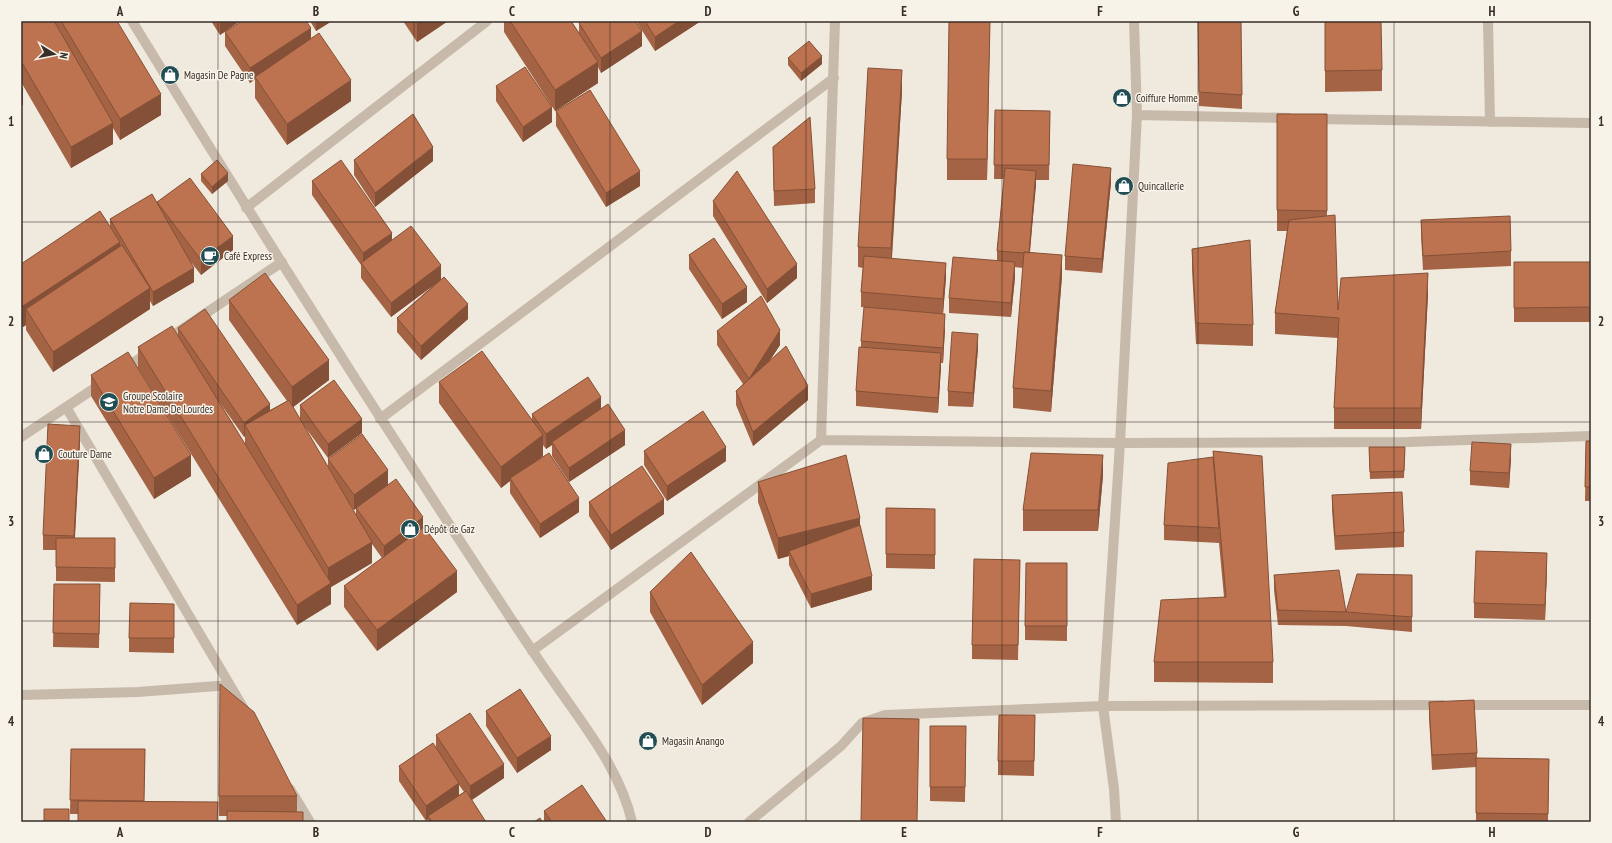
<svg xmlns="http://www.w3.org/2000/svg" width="1612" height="843" viewBox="0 0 1612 843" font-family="'PT Sans Narrow',sans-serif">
  <rect width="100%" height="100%" fill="#f0e9dd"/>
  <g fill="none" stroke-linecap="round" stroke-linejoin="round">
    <!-- minor -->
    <path stroke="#c8baaa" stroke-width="10" d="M132,21C246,208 363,393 483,576C506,611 529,647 554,682C584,726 620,769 632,822
      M1488,21L1490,122
      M1137,115L1289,118
      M1313,119L1591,123
      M246,208L487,21
      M166,340L282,262
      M123,369L150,352
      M66,407L244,709
      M380,419L834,78
      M21,437L101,384
      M821,440L835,21
      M532,651L821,440L1120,443L1407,442L1591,436
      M21,695L138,692L230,685
      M1462,705H1591
      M290,789L310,822
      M749,822L841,746L862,723L885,715L1103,706L1442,705
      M1116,822L1114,789L1103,706L1120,443L1137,115L1134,21"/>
  </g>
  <!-- wall -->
  <path fill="#a36344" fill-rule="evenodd" d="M21,21H117L161,115L120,140L113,128V144L71,168L21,82Z
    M211,21H240L220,35Z
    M310,21H332L316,31Z
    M403,21H448L417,42Z
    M504,21H571L579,33V23L642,46L601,73L598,67V83L555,111L504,32Z
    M636,21H701L655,51Z
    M990,21L987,180H947V159Z
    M1198,21L1242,95V109L1199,106Z
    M1325,21L1382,70V91L1325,92Z
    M225,32L311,39L351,101L287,145L255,98V79L250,83L225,46Z
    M788,58L822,64L801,81L788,65Z
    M496,86L552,122L523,142L496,101Z
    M902,91L892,258L946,277L943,314L861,307V292L863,268L858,267V247Z
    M995,110L1050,111L1049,180H1036L1030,253L1062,276L1051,412L1013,408V388L1023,268L1015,267V277L1011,317L949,313V298L997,261V251L1004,179H994Z
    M556,111L640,186L606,207L556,126Z
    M1277,114H1327V216L1338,310L1428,294L1421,429H1334V408L1338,338L1275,334V313L1287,231H1277Z
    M773,147L815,189V203L774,206Z
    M354,160L433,161L375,207L354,175Z
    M201,174L228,181L212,194L201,181Z
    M312,181L392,240L441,279L468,319L421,360L397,332V318L437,282L391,317L361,278V265L312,195Z
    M1111,182L1102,273L1065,270V256Z
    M713,201L797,278L767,303L713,216Z
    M157,202L233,250L201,275L191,262L194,282L153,306L150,301V309L53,372L26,330V325L23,327L21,323V264L110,227V219L157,204Z
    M1421,220L1511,251V266L1423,270L1421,235Z
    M1192,249L1253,325V346L1196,344L1192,270Z
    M689,255L747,302L722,319L689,269Z
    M1514,262H1591V322H1514Z
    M229,300L329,380L293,407L300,419V405L362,433L328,458L302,423L328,467V459L388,484L423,527L457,592L377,651L344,607V586L382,558L372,544V563L331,587V604L297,625L138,368V347L178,336V328L270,410L287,401L229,320ZM218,400L244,437L245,436V444ZM347,501L354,510L356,508V516Z
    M945,328L943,363H941L938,413L856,406V391L861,347V341Z
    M717,331L780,345L770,360L808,400L753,446L736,405V391L743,384L717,345Z
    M978,348L973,407L948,406V391Z
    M91,375L191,476L154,499L91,396Z
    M439,382L532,421V414L601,408L625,445L569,482L552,456V445L546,449L543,445V456L537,461L579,512L540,538L510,493V481L501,488L439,403Z
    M80,440L75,538H115V582L56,581V550H43V535Z
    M1586,441H1591V501H1585Z
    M1369,447H1405L1404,478L1370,479Z
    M644,451L726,461L667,501L644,465Z
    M1213,451L1273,662V683L1154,682V662L1224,597L1219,543L1164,540V525L1213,457Z
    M1511,458L1509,488L1470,485V471Z
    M1103,475L1098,531H1023V510Z
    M758,482L860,525L872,590L811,608L789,565V556L778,559L758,502Z
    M1332,495L1404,532V547L1335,550L1332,510Z
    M589,502L664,514L611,550L589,516Z
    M886,508L935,509V569L886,568Z
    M1020,560L1018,660L972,659V645Z
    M1067,563V641L1025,640V626Z
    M1547,568L1545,620L1474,618V603Z
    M1274,575L1346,612V626L1278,625L1274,590Z
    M1412,575V632L1346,626V612Z
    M54,584L100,599L99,648L53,647Z
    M650,592L753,663L702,705L650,612Z
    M174,604V653L129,652V638Z
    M1429,702L1477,753V758L1549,759L1548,822H1476V767L1432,770L1429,717Z
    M486,711L551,750L517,773L486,726Z
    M1035,715L1034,776L998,775V761Z
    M930,726L966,741L965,802L930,801Z
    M436,735L504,778L472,800L486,822H428V819L426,821L399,781V766L436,748ZM459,785L464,792L459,795Z
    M71,749H145L144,801L78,814H70Z
    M219,796H297V812L227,816H219Z
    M544,811L607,822H544Z"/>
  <!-- shaded-wall -->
  <path fill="#845037" d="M220,21H240L220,35Z
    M316,21H332L316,31Z
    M417,21H448L417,42Z
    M679,21H701L655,51V37Z
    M990,21L987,180V159Z
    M311,28V42L255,77V79L250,83V68Z
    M642,31V46L601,73V58Z
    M822,56V64L801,81V73Z
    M598,62V83L555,111V90Z
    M902,70V91L891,269V248Z
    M351,80V101L287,145V124Z
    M23,90V105L21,106V91Z
    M161,94V115L120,140V119Z
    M552,107V122L523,142V127Z
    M113,123V144L71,168V147Z
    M433,147V161L375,207V193Z
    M1111,168V182L1102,273V259Z
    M640,171V186L606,207V193Z
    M1036,171V186L1028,268V254Z
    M228,173V181L212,194V187Z
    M392,233V247L363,265V253Z
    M233,236V250L201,275V260Z
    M120,242V262L26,309V325L23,327V306Z
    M1062,255V276L1051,412V391Z
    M1015,262V277L1011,317V303Z
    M946,263V277L943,314V299Z
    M797,264V278L767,303V289Z
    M441,265V280L391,317V303Z
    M194,268V282L153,306V292Z
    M1428,273V294L1421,429V408Z
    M747,287V302L722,319V304Z
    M150,288V309L53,372V352Z
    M468,304V319L421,360V346Z
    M945,314V328L943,363V348Z
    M780,330V345L749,393V379Z
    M978,334V348L973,407V393Z
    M941,353V368L938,413V398Z
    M329,360V380L292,408V387Z
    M808,386V400L753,446V432Z
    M601,397V412L552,442V445L546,449V434Z
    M270,404V419L245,425V436L244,437V423Z
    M362,419V433L328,458V444Z
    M80,426V440L74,551V536Z
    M625,430V445L569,482V468Z
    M543,435V456L511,480L510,478V481L501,488V467Z
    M1511,444V458L1509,488V473Z
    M726,447V461L667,501V486Z
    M191,455V476L154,499V478Z
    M1103,455V475L1098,531V510Z
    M388,470V485L354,510V495Z
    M579,498V512L540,538V524Z
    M664,499V514L611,550V535Z
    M423,517V531L384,560V546Z
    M860,518V539L789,551V556L778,559V538Z
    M372,542V563L331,587V604L297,625V605L328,585V568Z
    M1547,553V568L1545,620V605Z
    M457,571V592L377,651V630Z
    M872,576V590L811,608V594Z
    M753,642V663L702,705V685Z
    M551,736V750L517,773V758Z
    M504,764V778L470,801V786Z
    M459,783V798L428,816V819L426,821V806Z"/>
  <!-- building -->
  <path fill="#bd734f" stroke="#845037" d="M21,21H54L113,123L71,147L21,61Z
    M61,21H117L161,94L120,119Z
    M242,21H306L311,28L250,68L225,32Z
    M510,21H571L598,62L555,90Z
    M581,21H635L642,31L601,58L579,23Z
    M645,21H679L655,37Z
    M949,21H990L987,159H947Z
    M1198,21H1241L1242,95L1199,92Z
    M1325,21H1381L1382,70L1325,71Z
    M319,33L351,80L287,124L255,77Z
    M809,41L822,56L801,73L788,58Z
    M525,67L552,107L523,127L496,86Z
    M868,68L902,70L891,248L858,247Z
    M21,86L23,90L21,91Z
    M590,90L640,171L606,193L556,111Z
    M995,110L1050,111L1049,165H994Z
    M413,114L433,147L375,193L354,160Z
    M1277,114H1327V211L1277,210Z
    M810,117L815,189L774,191L773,147Z
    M217,160L228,173L212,187L201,174Z
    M341,160L392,233L363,253L312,181Z
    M1073,164L1111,168L1102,259L1065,256Z
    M1005,168L1036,171L1029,253L1024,252V253L997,251Z
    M737,171L797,264L767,289L713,201Z
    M190,178L233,236L201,260L157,202Z
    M152,194L194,268L153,292L110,219Z
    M100,211L120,242L23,306L21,303V264Z
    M1335,215L1338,310L1341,278L1428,273L1421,408H1334L1339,318L1275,313L1289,220Z
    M1510,216L1511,251L1423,256L1421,220Z
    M411,226L441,265L391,303L361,263Z
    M714,238L747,287L722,304L689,255Z
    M1250,240L1253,325L1196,323L1192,249Z
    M122,245L150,288L53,352L26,309Z
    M1024,252L1062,255L1051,391L1013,388Z
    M864,256L946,263L943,299L861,292Z
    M953,257L1015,262L1011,303L949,298Z
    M1514,262H1591V307L1514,308Z
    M265,273L329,360L292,387L229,300Z
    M444,277L468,304L421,346L397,318Z
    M761,296L780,330L749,379L717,331Z
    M864,307L945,314L943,348L861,341Z
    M205,309L270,404L244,423L178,328Z
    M172,326L331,583L297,605L138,347Z
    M952,332L978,334L973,393L948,391Z
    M786,346L808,386L753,432L736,391Z
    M859,347L941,353L938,398L856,391Z
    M482,351L543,435L501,467L439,382Z
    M128,352L191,455L154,478L91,375Z
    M588,377L601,397L546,434L532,414Z
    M334,380L362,419L328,444L300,405Z
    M289,400L372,542L328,568L245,425Z
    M608,404L625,430L569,468L552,442Z
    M703,411L726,447L667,486L644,451Z
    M48,424L80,426L74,536L43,535Z
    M362,434L388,470L354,495L328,459Z
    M1586,441H1591V487H1585Z
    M1472,442L1511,444L1509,473L1470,471Z
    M1369,447H1405L1404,471L1370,472Z
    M1213,451L1262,456L1273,662H1154L1161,600L1226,597Z
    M549,453L579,498L540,524L510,478Z
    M1031,453L1103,455L1098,510H1023Z
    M846,455L860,518L778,538L758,482Z
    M1213,457L1219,528L1164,525L1168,463Z
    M642,466L664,499L611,535L589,502Z
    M396,479L423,517L384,546L356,508Z
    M1402,492L1404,532L1335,536L1332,495Z
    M886,508L935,509V555L886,554Z
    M860,525L872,576L811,594L789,551Z
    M424,527L457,571L377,630L344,586Z
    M56,538H115V568L56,567Z
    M1476,551L1547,553L1545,605L1474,603Z
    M691,552L753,642L702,685L650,592Z
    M974,559L1020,560L1018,645H972Z
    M1026,563H1067V626H1025Z
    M1339,570L1346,612L1278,610L1274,575Z
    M1357,574L1412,575V617L1346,612Z
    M54,584H100L99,634L53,633Z
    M130,603L174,604V638H129Z
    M220,684L254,712L297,796H219Z
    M520,689L551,736L517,758L486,711Z
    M1474,700L1477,753L1432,755L1429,702Z
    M470,713L504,764L470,786L436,735Z
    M999,715H1035L1034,761H998Z
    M863,718L919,719L917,822H861Z
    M930,726H966L965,787H930Z
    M433,743L459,783L426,806L399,766Z
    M71,749H145L144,801L70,800Z
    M1476,758L1549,759L1548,814L1476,813Z
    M582,785L607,822H552L544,811Z
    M466,791L486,822H432L428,816Z
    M78,801L218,802L217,822H78Z
    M44,809H69V822H44Z
    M227,811L303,812V822H227Z
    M540,818L542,822H534Z"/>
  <!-- grid -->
  <path fill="none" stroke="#362e29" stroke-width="1" stroke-opacity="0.55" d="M218,21V822M414,21V822M610,21V822M806,21V822M1002,21V822M1198,21V822M1394,21V822M21,222H1591M21,422H1591M21,621H1591"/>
  <!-- icons -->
  <defs>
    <g id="shop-disc" transform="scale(1)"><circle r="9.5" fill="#214d54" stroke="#f8f3e9"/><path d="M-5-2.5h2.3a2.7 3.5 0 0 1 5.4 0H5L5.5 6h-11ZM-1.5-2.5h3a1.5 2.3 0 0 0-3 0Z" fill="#fff"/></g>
    <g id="cafe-disc" transform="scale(1)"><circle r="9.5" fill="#214d54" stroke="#f8f3e9"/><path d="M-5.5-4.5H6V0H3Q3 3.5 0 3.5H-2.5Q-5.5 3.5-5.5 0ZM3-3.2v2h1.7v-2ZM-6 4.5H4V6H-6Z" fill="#fff"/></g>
    <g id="school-disc" transform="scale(1)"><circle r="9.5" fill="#214d54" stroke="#f8f3e9"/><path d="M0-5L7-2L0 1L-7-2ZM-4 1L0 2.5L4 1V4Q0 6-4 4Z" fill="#fff"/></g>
  </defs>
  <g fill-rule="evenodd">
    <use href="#shop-disc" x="170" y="75"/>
    <use href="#shop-disc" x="1122" y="98"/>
    <use href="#shop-disc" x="1124" y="186"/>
    <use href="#cafe-disc" x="210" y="256"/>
    <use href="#school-disc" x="109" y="402"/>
    <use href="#shop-disc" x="44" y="454"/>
    <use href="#shop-disc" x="410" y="529"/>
    <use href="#shop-disc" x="648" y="741"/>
  </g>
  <g text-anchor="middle" stroke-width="3" stroke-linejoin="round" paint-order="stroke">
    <!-- poi labels -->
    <g font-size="11" fill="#362e29" stroke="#f8f3e9" text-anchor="start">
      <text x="184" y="79">Magasin De Pagne</text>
      <text x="1136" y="102">Coiffure Homme</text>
      <text x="1138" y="190">Quincallerie</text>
      <text x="224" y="260">Café Express</text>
      <text x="123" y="400">Groupe Scolaire<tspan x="123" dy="13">Notre Dame De Lourdes</tspan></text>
      <text x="58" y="458">Couture Dame</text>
      <text x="424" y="533">Dépôt de Gaz</text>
      <text x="662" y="745">Magasin Anango</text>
    </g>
  </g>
  <!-- border -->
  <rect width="1612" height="843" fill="none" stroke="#f8f3e9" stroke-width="44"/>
  <!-- north arrow -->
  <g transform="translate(54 54) rotate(100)" stroke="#f8f3e9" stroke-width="3" paint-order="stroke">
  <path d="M0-3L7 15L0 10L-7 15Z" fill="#362e29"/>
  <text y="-6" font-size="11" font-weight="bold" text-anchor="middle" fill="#362e29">N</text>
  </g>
  <rect x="22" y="22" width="1568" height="799" fill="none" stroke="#362e29" stroke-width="1.5"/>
  <g font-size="13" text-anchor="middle" font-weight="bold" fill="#362e29">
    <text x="120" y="16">A</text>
    <text x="316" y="16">B</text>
    <text x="512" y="16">C</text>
    <text x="708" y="16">D</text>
    <text x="904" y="16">E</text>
    <text x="1100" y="16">F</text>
    <text x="1296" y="16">G</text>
    <text x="1492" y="16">H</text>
    <text x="11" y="126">1</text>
    <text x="1601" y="126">1</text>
    <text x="11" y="326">2</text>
    <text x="1601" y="326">2</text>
    <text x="11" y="526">3</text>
    <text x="1601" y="526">3</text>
    <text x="11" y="726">4</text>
    <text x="1601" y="726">4</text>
    <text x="120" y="837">A</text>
    <text x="316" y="837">B</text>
    <text x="512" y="837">C</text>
    <text x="708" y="837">D</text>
    <text x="904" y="837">E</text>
    <text x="1100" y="837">F</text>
    <text x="1296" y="837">G</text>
    <text x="1492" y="837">H</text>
  </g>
</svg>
